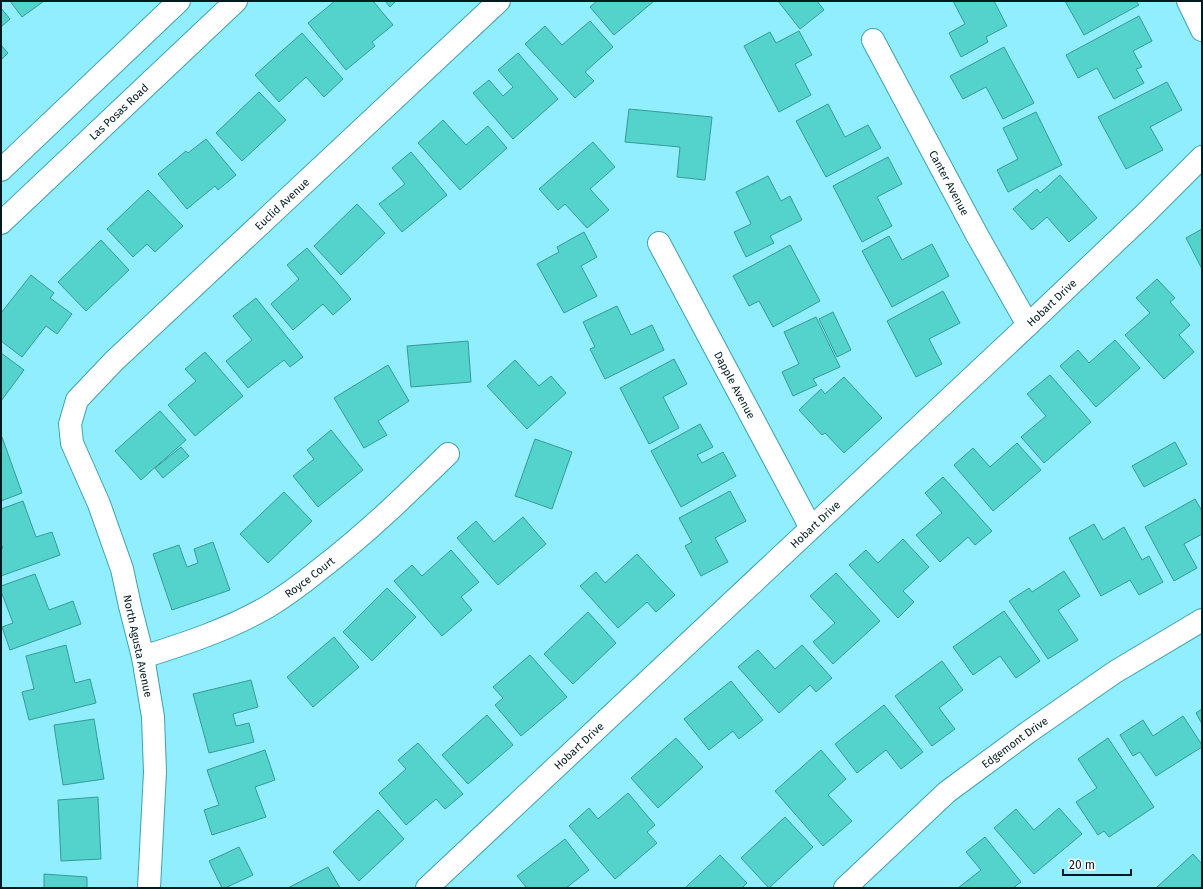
<svg xmlns="http://www.w3.org/2000/svg" width="1203" height="889" viewBox="0 0 1203 889" font-family="'Fira Sans',sans-serif">
  <rect width="100%" height="100%" fill="#91eeff"/>
  <!-- building -->
  <path fill="#54d2cc" stroke="#369b96" d="M10,1H44L22,17Z
    M335,1H373L393,25L372,42L375,46L346,70L308,23Z
    M385,1H396L390,7Z
    M597,1H654L614,35L590,7Z
    M778,1H817L824,10L800,29Z
    M953,1H994L1007,26L986,37L988,42L961,57L949,33L965,24Z
    M1065,1H1136L1139,5L1084,35Z
    M1,8L10,19L1,27Z
    M1139,16L1152,41L1133,51L1142,67L1136,69L1144,83L1114,99L1097,68L1078,78L1066,55Z
    M590,21L613,47L585,72L594,81L575,98L525,44L545,26L562,45Z
    M799,31L812,55L795,64L811,95L779,112L744,46L770,32L776,43Z
    M302,33L343,79L324,97L306,77L279,102L255,75Z
    M1,45L8,53L1,60Z
    M1004,47L1034,103L1003,119L986,87L963,99L950,76Z
    M518,53L558,99L513,139L473,93L489,80L503,96L513,87L498,70Z
    M1167,82L1182,110L1150,127L1163,150L1126,169L1098,117Z
    M259,92L286,120L242,161L216,133Z
    M828,104L845,137L868,125L881,148L826,177L796,121Z
    M629,109L712,117L705,180L677,177L680,147L625,142Z
    M1036,112L1062,165L1008,192L997,170L1018,159L1003,128Z
    M443,120L466,145L488,126L507,148L460,190L418,143Z
    M206,139L236,175L218,190L215,186L187,209L158,174L186,151L188,153Z
    M593,142L615,167L590,189L609,210L587,228L565,204L558,210L539,189Z
    M411,152L447,195L402,232L379,204L405,184L392,168Z
    M888,157L902,184L877,197L892,226L862,242L833,186Z
    M1060,175L1097,218L1069,242L1047,217L1032,230L1013,209L1037,189L1040,193Z
    M768,176L781,201L790,196L802,220L770,236L774,243L746,257L734,232L751,224L736,192Z
    M148,190L183,226L155,252L147,244L133,257L107,229Z
    M357,204L385,233L341,275L314,246Z
    M1202,229V269L1186,238Z
    M584,232L597,257L581,266L597,296L564,313L537,264L559,252L557,247Z
    M889,236L902,260L932,244L949,276L892,307L862,251Z
    M101,240L129,270L86,311L58,282Z
    M790,245L820,301L773,327L759,301L749,306L733,276Z
    M307,248L351,299L333,315L323,304L293,330L271,304L299,279L287,265Z
    M31,275L54,293L50,298L72,314L57,334L46,326L22,357L1,341V313Z
    M1157,279L1175,298L1170,302L1190,325L1179,335L1194,352L1164,379L1125,335L1150,313L1136,298Z
    M943,291L960,323L929,339L942,364L916,377L887,321Z
    M256,298L303,357L290,367L284,360L248,388L226,361L252,340L233,316Z
    M617,306L631,335L652,325L664,350L605,379L590,349L595,347L583,322Z
    M833,312L851,350L837,357L819,319Z
    M816,317L840,367L813,379L817,385L793,396L782,372L799,364L784,332Z
    M1115,340L1140,368L1096,407L1060,366L1078,350L1089,363Z
    M468,341L471,382L411,387L407,346Z
    M205,352L243,396L195,436L168,405L196,381L185,369Z
    M1,353L24,370L1,401Z
    M674,359L687,384L663,397L679,428L649,444L620,388Z
    M515,360L539,386L551,376L566,393L527,429L487,386Z
    M388,365L409,401L378,421L387,435L364,448L334,398Z
    M1050,375L1091,422L1044,463L1021,437L1046,416L1027,394Z
    M844,377L882,418L844,453L825,433L822,435L799,410L821,389L825,394Z
    M160,411L186,440L141,480L115,451Z
    M700,424L713,447L697,455L702,463L723,452L736,476L681,507L651,451Z
    M331,430L363,470L318,507L293,476L314,459L307,450Z
    M1,437H2L22,493L1,501Z
    M535,439L572,452L552,509L515,496Z
    M1175,442L1187,464L1144,487L1132,466Z
    M1017,443L1041,470L993,511L954,465L973,448L990,467Z
    M181,447L189,456L163,478L155,468Z
    M943,477L992,531L975,545L968,537L940,562L916,535L942,513L925,493Z
    M730,491L746,521L715,538L728,562L701,576L685,546L692,542L679,518Z
    M284,492L312,521L268,563L240,534Z
    M1195,499L1202,511V534L1184,544L1197,568L1174,581L1145,527Z
    M23,501L36,537L52,532L60,555L1,576V549L3,548L1,544V509Z
    M523,517L546,544L498,585L457,538L476,521L494,542Z
    M1094,524L1103,540L1124,527L1142,560L1149,556L1163,582L1139,595L1130,580L1101,596L1069,538Z
    M903,539L929,567L903,591L914,602L898,618L849,565L866,550L878,563Z
    M213,542L230,590L172,610L153,554L179,545L187,567L198,563L194,549Z
    M451,550L479,582L461,597L472,610L442,636L394,581L412,565L422,576Z
    M637,554L675,595L656,612L647,602L618,628L580,586L596,572L605,583Z
    M1064,571L1080,596L1058,610L1078,640L1048,659L1009,601L1029,588L1032,592Z
    M836,573L880,621L833,664L813,642L835,623L810,596Z
    M35,574L49,610L73,601L81,624L10,650L2,627L13,623L1,591V586Z
    M387,588L416,617L372,661L343,632Z
    M1004,611L1040,661L1016,678L1000,656L973,675L953,647Z
    M588,612L616,643L573,684L544,654Z
    M334,637L359,667L313,707L287,677Z
    M66,645L75,683L90,679L96,703L29,720L22,692L34,689L26,656Z
    M802,645L832,678L816,692L810,685L779,713L738,667L758,650L775,669Z
    M530,655L567,697L521,736L495,705L503,698L493,687Z
    M942,661L963,690L939,708L955,729L932,746L895,696Z
    M251,680L258,707L233,714L236,726L249,723L254,742L209,753L193,694Z
    M731,681L763,720L739,739L733,731L709,750L684,719Z
    M884,705L923,752L901,769L886,750L857,773L835,744Z
    M1202,709V724L1196,713Z
    M487,715L513,745L468,784L442,755Z
    M1183,716L1202,745V747L1156,776L1140,752L1133,756L1120,735L1143,720L1153,736Z
    M94,719L104,779L63,785L54,725Z
    M676,738L703,767L658,808L631,778Z
    M1108,738L1154,807L1109,837L1104,831L1098,835L1076,802L1097,788L1078,759Z
    M418,743L463,794L445,809L436,799L406,825L379,793L406,769L398,760Z
    M265,750L275,780L255,787L266,817L212,835L204,810L219,805L207,770Z
    M821,750L846,779L828,795L852,821L823,846L775,791Z
    M628,793L655,825L647,832L657,843L615,879L569,826L589,808L598,819Z
    M98,797L101,859L61,861L58,800Z
    M1059,808L1082,834L1034,874L994,828L1016,809L1034,830Z
    M378,810L404,839L359,881L333,852Z
    M785,817L813,847L769,888L741,858Z
    M985,837L1021,882L1013,888H958L981,870L966,852Z
    M565,839L589,870L566,888H527L517,876Z
    M239,847L253,875L225,888H222L209,861Z
    M1193,854L1202,864V888H1156Z
    M720,855L747,883L742,888H685Z
    M328,867L340,888H288Z
    M44,874L87,877V888H44Z"/>
  <g fill="none" stroke-linecap="round" stroke-linejoin="round">
    <!-- minor casing -->
    <g stroke="#40a0b0" stroke-width="24">
      <g id="minor">
        <path d="M1188,1L1202,30"/>
        <path id="s1" d="M873,40L977,235L1028,325"/>
        <path id="s2" d="M659,243L811,528"/>
        <path id="s3" d="M143,657C187,643 230,629 269,606C287,595 303,583 319,570C365,535 406,495 448,454"/>
        <path id="s4" d="M149,888L155,772L153,717L143,657L130,606L122,569L99,504L72,443L70,424L77,400L114,361L499,1"/>
        <path id="s5" d="M427,888L1028,325L1145,214L1202,157"/>
        <path id="s6" d="M845,888L947,792L1027,733L1115,672L1202,620"/>
      </g>
    </g>
    <!-- secondary casing -->
    <g stroke="#40a0b0" stroke-width="24">
      <g id="secondary">
        <path d="M1,170L179,1"/>
        <path id="s7" d="M1,223L236,1"/>
      </g>
    </g>
    <!-- minor -->
    <use href="#minor" stroke="#fff" stroke-width="22"/>
    <!-- secondary -->
    <use href="#secondary" stroke="#fff" stroke-width="22"/>
  </g>
  <g text-anchor="middle" stroke-width="3" stroke-linejoin="round" paint-order="stroke">
    <!-- street labels -->
    <g font-size="11" fill="#001a1f" stroke="#fefefe">
      <text dy="4" stroke="none"><textPath href="#s7" startOffset="162">Las Posas Road</textPath></text>
      <text dy="4" stroke="none"><textPath href="#s1" startOffset="162">Canter Avenue</textPath></text>
      <text dy="4" stroke="none"><textPath href="#s4" startOffset="786">Euclid Avenue</textPath></text>
      <text dy="4" stroke="none"><textPath href="#s5" startOffset="856">Hobart Drive</textPath></text>
      <text dy="4" stroke="none"><textPath href="#s2" startOffset="161">Dapple Avenue</textPath></text>
      <text dy="4" stroke="none"><textPath href="#s5" startOffset="532">Hobart Drive</textPath></text>
      <text dy="4" stroke="none"><textPath href="#s3" startOffset="186">Royce Court</textPath></text>
      <text transform="translate(138 646) rotate(78)" y="4">North Agusta Avenue</text>
      <text dy="4" stroke="none"><textPath href="#s6" startOffset="224">Edgemont Drive</textPath></text>
      <text dy="4" stroke="none"><textPath href="#s5" startOffset="208">Hobart Drive</textPath></text>
    </g>
  </g>
  <!-- border -->
  <rect width="1203" height="889" fill="none" stroke="#001a1f" stroke-width="4"/>
  <!-- scale -->
  <path d="M1063 869v6h68v-6" fill="none" stroke="#001a1f" stroke-width="2"/>
  <text x="1069" y="869" font-size="12" fill="#001a1f" stroke="#fefefe" stroke-width="3" paint-order="stroke">20 m</text>
</svg>
